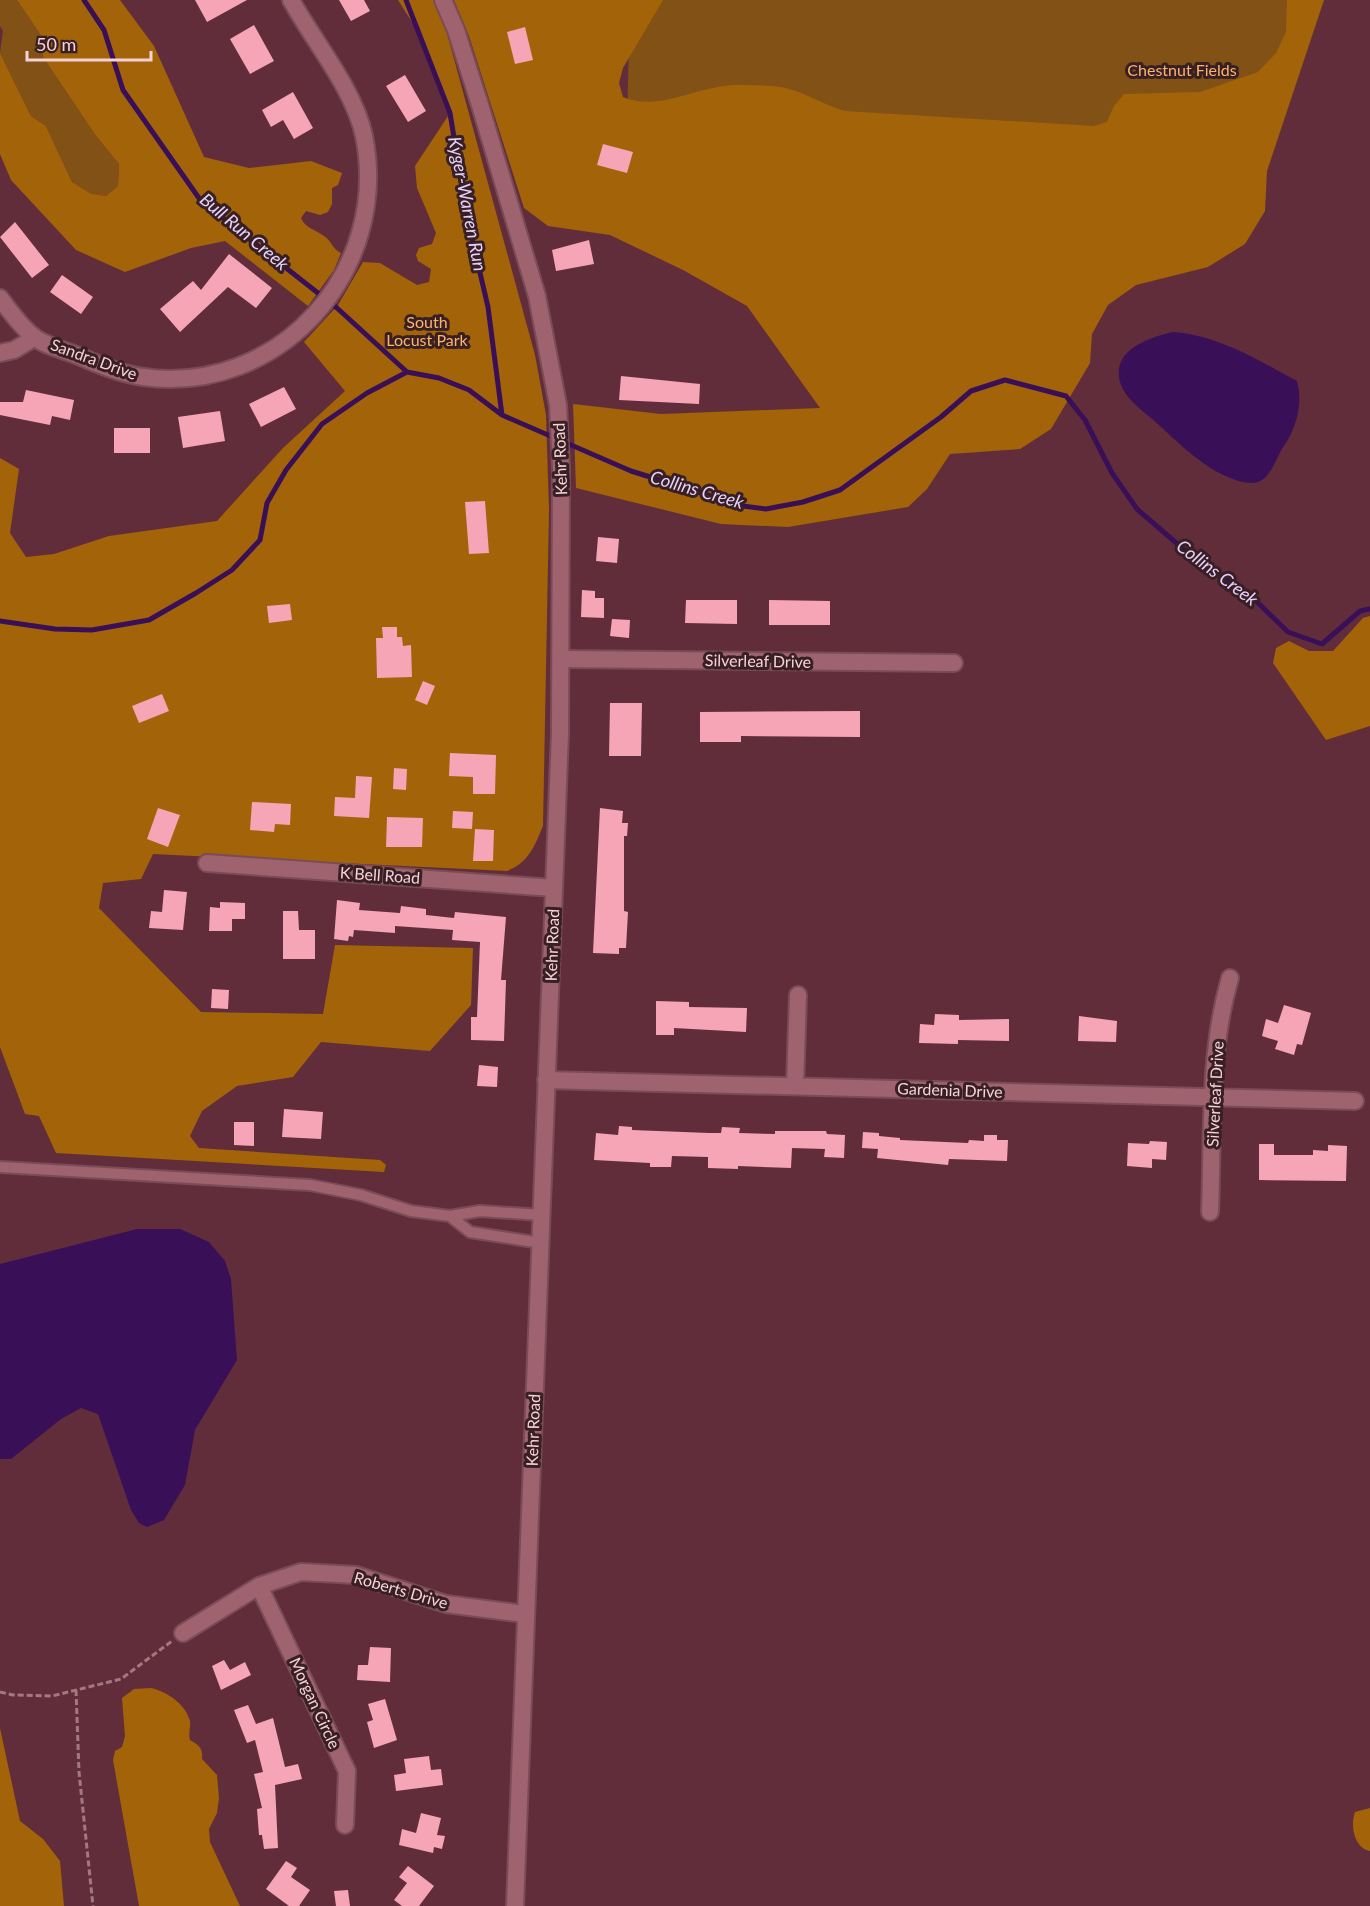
<svg xmlns="http://www.w3.org/2000/svg" width="1370" height="1906" viewBox="0 0 1370 1906" font-family="Lato,sans-serif">
  <rect width="100%" height="100%" fill="#622d3a"/>
  <!-- green -->
  <path fill="#825116" d="M0,0H17L40,34L43,57L96,136L119,164L118,186L106,196L91,195L72,182L46,126L31,116L0,53L3,31L0,26Z
    M630,0H1312L1218,141L627,124Z"/>
  <!-- forest -->
  <path fill="#a36309" d="M17,0H120L154,46L204,157L249,168L311,161L342,173L338,185L332,188V204L328,212L320,215L306,211L301,218C305,228 316,230 324,236C332,241 332,249 341,253L334,270L308,306L225,241L191,248L125,272L76,250L11,180L0,154V53L31,116L46,126L72,182L91,194L106,196L118,186L119,164L96,136L43,57L40,34Z
    M398,0H434L445,26L535,355L546,415L549,510L543,826C534,847 529,862 507,871L153,854L141,879L103,883L99,908L201,1012L323,1014L335,945L473,948L471,1005L430,1051L321,1042L293,1077L237,1086L202,1111L190,1136L199,1148L380,1160L386,1165L384,1172L56,1153L39,1116L25,1114L0,1047V458L19,469L10,533L26,557L54,554L109,536L217,521L283,448L345,391L304,342L338,305L363,262L380,263L417,285L429,282L431,269L418,261L416,255L419,248L432,244L436,233L417,188L415,166L450,113L424,41Z
    M454,0H663L623,68L619,83L623,97C658,112 698,86 735,85C750,85 766,85 781,87C801,90 823,105 845,111L1094,126L1107,122L1114,106L1124,94L1200,92L1258,72L1276,53L1286,32L1287,0H1324L1267,171L1265,211L1245,244L1208,267L1136,285L1108,305L1092,334L1090,363L1051,429L1020,449L950,454L927,489L908,507L788,527L721,524L576,488L573,404L661,414L820,408L747,306L683,270L610,235L548,226L524,208L469,36Z
    M1370,616V726L1326,740L1273,663L1276,648L1289,641L1309,651H1333L1363,618Z
    M151,1688C167,1692 185,1703 190,1721C191,1727 188,1733 190,1740C199,1745 203,1748 202,1759L217,1775L219,1798L217,1813L209,1829L210,1842L240,1906H139L113,1760L115,1751L122,1747L125,1736L122,1698L134,1689Z
    M0,1728L20,1821L43,1839L60,1861L64,1906H0Z
    M1370,1808V1851C1354,1848 1350,1825 1355,1812Z"/>
  <!-- water -->
  <path fill="#391058" d="M1173,332C1218,335 1258,360 1297,381C1303,403 1297,427 1284,446C1276,457 1272,477 1258,482C1248,486 1229,478 1219,473C1197,461 1177,442 1159,425C1147,414 1127,401 1121,385C1109,351 1147,338 1173,332Z
    M137,1229H180L209,1242L225,1261L231,1279L237,1360L195,1430L185,1485L164,1520L147,1527L139,1523L131,1510L98,1414L81,1408L61,1419L11,1459H0V1264Z"/>
  <g fill="none" stroke-linecap="round" stroke-linejoin="round">
    <!-- stream -->
    <path stroke="#391058" stroke-width="5" d="M84,0L104,30L123,90L201,201L337,308L407,372
      M406,0L450,113L467,217L488,307L502,415
      M0,621L55,629L92,630L149,620L196,593L232,570L260,540L267,503L286,470L322,424L367,393L407,372L439,378L469,390L502,415L631,471L743,506L766,509L803,502L840,490L941,417L971,391L1005,380L1066,396L1085,420L1112,473L1137,509L1196,560L1248,593L1288,632L1322,644L1360,611L1370,609"/>
  </g>
  <!-- building -->
  <path fill="#f5a5b5" d="M195,0H247L207,22Z
    M339,0H364L370,11L351,21Z
    M254,25L274,61L250,74L230,39Z
    M525,27L533,60L515,64L507,32Z
    M405,75L426,111L408,122L386,86Z
    M293,92L313,128L294,139L283,120L271,127L262,110Z
    M603,144L633,152L627,173L597,165Z
    M15,222L49,265L32,278L0,237Z
    M589,240L594,264L556,271L552,250Z
    M229,254L272,288L256,308L228,287L180,332L160,309L193,281L201,290Z
    M62,275L93,297L81,314L50,292Z
    M621,376L700,384L699,404L619,400Z
    M284,387L296,409L261,427L249,404Z
    M26,390L74,400L70,420L52,416L50,425L0,415V402H23Z
    M220,411L225,441L183,448L178,417Z
    M114,428H150V453H114Z
    M485,501L489,553L469,554L465,502Z
    M598,537L619,539L617,563L596,561Z
    M582,590L595,591V598H604V618L581,617Z
    M686,600H737V624L685,623Z
    M769,600L830,601V625H769Z
    M290,604L292,620L269,623L267,606Z
    M612,619L630,620L629,638L610,636Z
    M382,627H397V637H402L403,646L411,645L412,677L377,678L376,638H383Z
    M423,681L435,686L427,705L415,700Z
    M162,694L169,711L139,723L132,706Z
    M610,703H642L641,756H609Z
    M860,711V737L741,736V742H700V712Z
    M450,753L496,755L495,794H473V777L449,776Z
    M394,768L407,769L406,790L393,789Z
    M356,776L372,777L369,818L334,816L335,797L355,798Z
    M252,802L291,804L290,825L275,824L274,832L250,830Z
    M158,808L180,815L168,847L147,839Z
    M600,808L623,811L622,823H628L627,836H624V911L628,912L626,948H619V954L593,953Z
    M453,811L473,812L472,829L452,828Z
    M387,817L423,818L422,847H386Z
    M475,829L494,830L493,861H473Z
    M164,890L187,892L183,930L149,928L151,911L162,912Z
    M337,900L360,903L359,910L400,913L401,906L426,909V915L454,918L455,912L506,917L501,980H506L504,1041L471,1040V1017H477L480,942L452,940L453,930L395,926V933L354,930L353,937L349,936L348,941L334,939Z
    M220,902L245,903V919H232V931H209L210,907L220,908Z
    M283,911H298L299,930H315V959H283Z
    M212,989L229,990L228,1009L211,1008Z
    M656,1001L689,1002V1007L747,1008L746,1032L674,1028V1035H656Z
    M1284,1005L1311,1013L1302,1045L1297,1044L1294,1055L1275,1049L1278,1041L1262,1036L1266,1019L1278,1023Z
    M935,1014L959,1015V1020L1009,1019V1041L958,1040V1044L919,1043L920,1024L934,1025Z
    M1079,1016L1117,1021L1116,1042L1078,1041Z
    M479,1065L498,1067L497,1087L477,1086Z
    M284,1109L323,1112L321,1139L282,1137Z
    M234,1122H254V1146L234,1145Z
    M619,1126L632,1127V1130L709,1133H721L722,1127L740,1128L739,1133L775,1134V1131H826L827,1134L845,1135L844,1158L824,1157L825,1149L792,1148L791,1168L738,1166V1169L708,1168V1157L672,1156L671,1167H650V1163L594,1160L596,1133L618,1135Z
    M863,1132L879,1133V1136L900,1138V1140L968,1143L969,1140L984,1141V1135H997V1140H1008L1007,1161L949,1159L948,1165L877,1158L878,1149L862,1148Z
    M1150,1141L1167,1142L1166,1160L1152,1159V1168L1127,1166L1128,1143L1149,1144Z
    M1259,1144H1274V1155H1313V1150L1328,1151V1145L1347,1146L1346,1181L1259,1180Z
    M370,1647L391,1648L390,1682L357,1680L358,1665H368Z
    M224,1660L230,1670L245,1662L251,1675L221,1690L212,1666Z
    M385,1699L397,1740L374,1748L367,1722L373,1720L368,1704Z
    M248,1705L256,1724L273,1718L285,1767L298,1764L302,1779L275,1785L278,1848L264,1849L262,1835H259L257,1809L262,1808L254,1774L263,1772L255,1740L247,1743L234,1710Z
    M429,1756L431,1770L441,1769L443,1785L396,1791L394,1775L406,1773L404,1759Z
    M421,1813L441,1818L437,1835L445,1836L442,1849L434,1847L433,1853L399,1845L402,1829L416,1833Z
    M286,1861L297,1868L291,1877L310,1890L299,1906H289L266,1889Z
    M408,1866L434,1886L419,1906H402L394,1900L407,1883L399,1877Z
    M348,1890L350,1906H336L334,1891Z"/>
  <g fill="none" stroke-linecap="round" stroke-linejoin="round">
    <!-- service casing -->
    <g stroke="#7a4c58" stroke-width="14">
      <path id="service" d="M0,1167L310,1185L361,1195L411,1211L450,1216L480,1211L542,1215
        M450,1216L470,1232L541,1243"/>
    </g>
    <!-- minor casing -->
    <g stroke="#7a4c58" stroke-width="20">
      <path id="minor" d="M0,298C10,311 20,326 33,336C44,346 65,350 79,356C99,365 121,374 143,377C280,396 391,270 364,136C354,89 314,42 291,0
        M0,353L14,350L34,338
        M561,659L954,663
        M207,863L554,888
        M546,1080L1355,1101
        M795,1086L798,995
        M1210,1212C1213,1134 1208,1054 1230,978
        M259,1586L347,1771L345,1825
        M183,1633L259,1586L301,1572L356,1575L446,1604L525,1614"/>
    </g>
    <!-- tertiary casing -->
    <g stroke="#7a4c58" stroke-width="20">
      <path id="tertiary" d="M443,0L456,30L480,105L537,296L558,405L561,468L560,733L515,1906"/>
    </g>
    <!-- path -->
    <path stroke="#a47881" stroke-width="3" stroke-dasharray="6 3" stroke-linecap="butt" d="M76,1690L79,1772L93,1906
      M0,1692L13,1695L52,1696L121,1679L172,1641"/>
    <!-- service -->
    <use href="#service" stroke="#9f6370" stroke-width="10"/>
    <!-- minor -->
    <use href="#minor" stroke="#9f6370" stroke-width="16"/>
    <!-- tertiary -->
    <use href="#tertiary" stroke="#9f6370" stroke-width="16"/>
  </g>
  <g text-anchor="middle" stroke-width="6" stroke-linejoin="round" paint-order="stroke">
    <!-- park labels -->
    <g font-size="16" fill="#fab46b" stroke="#381f24">
      <text x="1182" y="76">Chestnut Fields</text>
      <text x="427" y="328">South<tspan x="427" dy="18">Locust Park</tspan></text>
    </g>
    <!-- street labels -->
    <g font-size="16" fill="#f5d2d8" stroke="#381f24">
      <text transform="translate(94 359) rotate(20)" y="6">Sandra Drive</text>
      <text transform="translate(560 459) rotate(-92)" y="6">Kehr Road</text>
      <text transform="translate(758 661) rotate(1)" y="6">Silverleaf Drive</text>
      <text transform="translate(380 875) rotate(4)" y="6">K Bell Road</text>
      <text transform="translate(552 945) rotate(-88)" y="6">Kehr Road</text>
      <text transform="translate(950 1090) rotate(2)" y="6">Gardenia Drive</text>
      <text transform="translate(1215 1094) rotate(-87)" y="6">Silverleaf Drive</text>
      <text transform="translate(533 1430) rotate(-88)" y="6">Kehr Road</text>
      <text transform="translate(401 1590) rotate(16)" y="6">Roberts Drive</text>
      <text transform="translate(315 1703) rotate(65)" y="6">Morgan Circle</text>
    </g>
    <!-- water labels -->
    <g font-size="18" font-style="italic" fill="#e6d3fd" stroke="#381f24">
      <text transform="translate(467 204) rotate(79)" y="6">Kyger-Warren Run</text>
      <text transform="translate(244 232) rotate(40)" y="6">Bull Run Creek</text>
      <text transform="translate(697 490) rotate(16)" y="6">Collins Creek</text>
      <text transform="translate(1217 573) rotate(37)" y="6">Collins Creek</text>
    </g>
  </g>
  <!-- scale -->
  <path d="M27 51v9h124v-9" fill="none" stroke="#f5d2d8" stroke-width="3"/>
  <text x="36" y="51" font-size="18" fill="#f5d2d8" stroke="#381f24" stroke-width="4.5" paint-order="stroke">50 m</text>
</svg>
